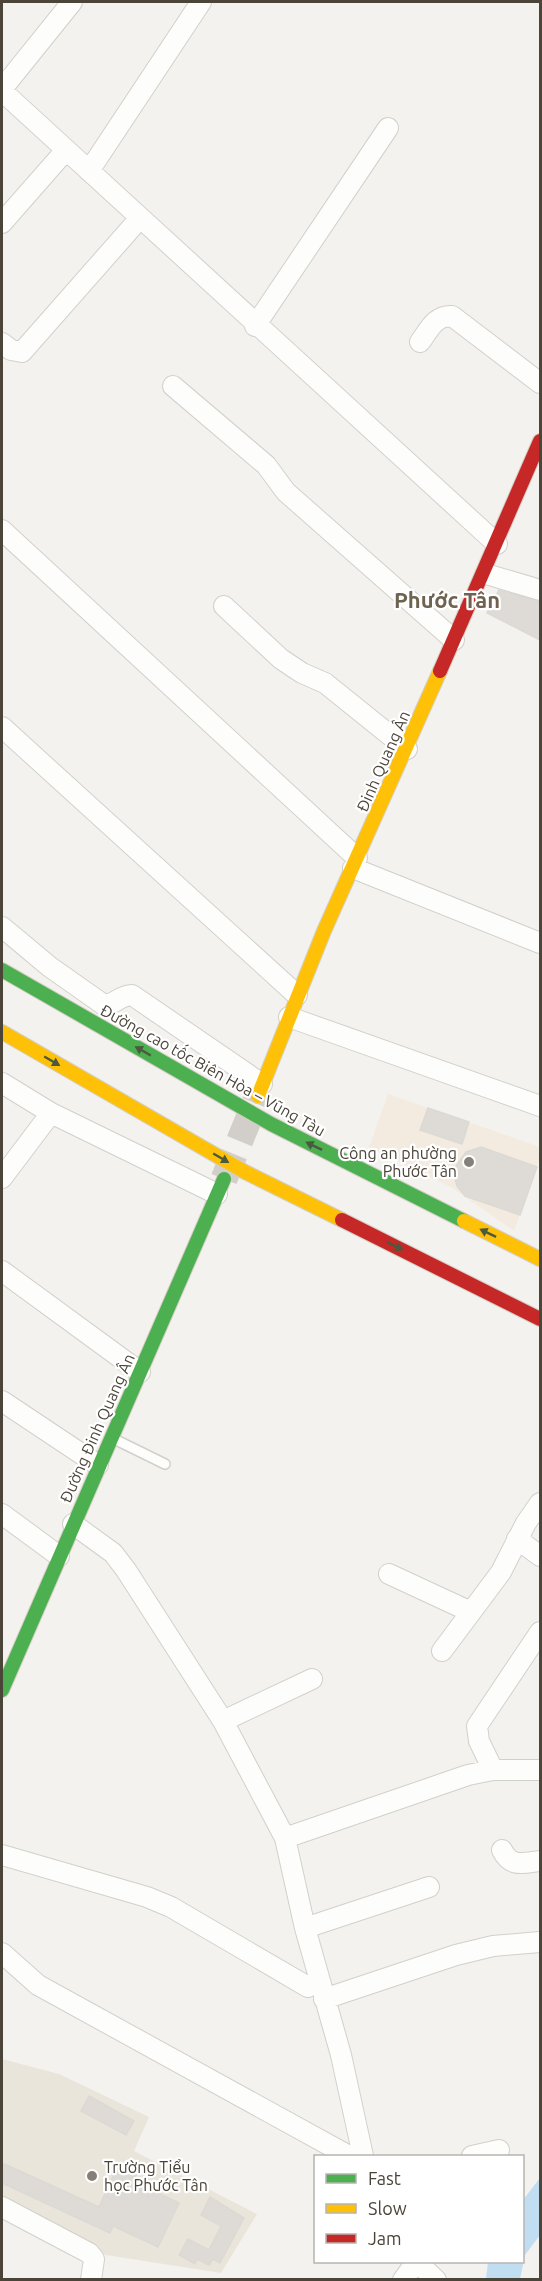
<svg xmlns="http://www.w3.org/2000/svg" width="542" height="2281" viewBox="0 0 542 2281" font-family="Ubuntu,sans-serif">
  <rect width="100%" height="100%" fill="#f4f2ee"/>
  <!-- commercial -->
  <path fill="#f3ebdf" d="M388,1094L540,1147V1157L514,1231L451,1187L369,1147Z"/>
  <!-- education -->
  <path fill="#eae5da" d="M2,2059L59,2074L149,2117L134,2151L257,2214L221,2273L106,2255L2,2201Z"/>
  <!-- water -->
  <path fill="#c0ddf1" d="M540,2178V2235L525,2255L520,2279H486L488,2262H522L523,2200Z"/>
  <!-- building -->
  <path fill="#dedbd6" stroke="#dcd9d4" stroke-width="1.5" d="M499,590L540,602V640L487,613Z
    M428,1108L469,1122L462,1144L420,1130Z
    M481,1147L537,1167L520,1215L465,1196L457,1186L454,1176L456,1166L466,1152Z
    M89,2096L134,2121L126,2135L81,2111Z
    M2,2163L99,2207L118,2165L137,2174L134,2181L179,2203L158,2247L113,2226L110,2233L2,2183Z
    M210,2197L244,2218L220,2263L213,2259L209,2265L197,2259L195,2264L179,2255L188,2239L209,2250L221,2226L201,2215Z"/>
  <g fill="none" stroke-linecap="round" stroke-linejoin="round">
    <!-- secondary-tunnel -->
    <path stroke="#d2cfca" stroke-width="27" stroke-dasharray="27 14" stroke-linecap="butt" d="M224,1179L258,1096"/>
    <!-- lane casing -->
    <g stroke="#d2d0cb" stroke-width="12">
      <path id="lane" d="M112,1438L165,1464"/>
    </g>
    <!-- street casing -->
    <g stroke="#d2d0cb" stroke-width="22">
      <path id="street" d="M2,89L72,2
        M2,91L497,544
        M89,171L201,2
        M2,223L66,150
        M255,326L388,128
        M420,342C429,330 435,315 452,316L540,383
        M2,343L11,350L22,352L140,218
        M173,386L266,465L286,492L454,640
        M2,530L357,858
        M486,574L540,590
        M224,606L281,659L302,673L325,683L407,749
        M2,727L297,995
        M353,868L540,943
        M2,927L50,967L104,1005C115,1005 120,995 132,995L262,1084
        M289,1017L540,1106
        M2,1083L51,1113L2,1178
        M51,1113L217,1194
        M2,1271L140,1372
        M2,1401L98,1465
        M2,1514L59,1556
        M73,1524L113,1553L126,1570L223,1721L285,1838L305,1928L341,2055L363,2156
        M517,1539L540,1556
        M389,1574L471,1612
        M442,1651L501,1572L526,1523L540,1503
        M223,1721L312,1679
        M493,1770L479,1741L477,1726L540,1632
        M285,1838L468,1775L493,1770H540
        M502,1850C511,1868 523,1863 540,1861
        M2,1855L147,1897L171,1907L308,1987
        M305,1928L429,1887
        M2,1953L38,1985L349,2156
        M324,1999L456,1955L493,1946L540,1942
        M472,2156L499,2150
        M2,2207L89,2253L94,2259L91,2280
        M417,2262L436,2280
        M403,2280L416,2262"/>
    </g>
    <!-- fast casing -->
    <g stroke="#d3cfc5" stroke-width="16">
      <path id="fast" d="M2,970L271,1124L464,1221
        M2,1690L224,1179"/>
    </g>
    <!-- slow casing -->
    <g stroke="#d3cfc5" stroke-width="16">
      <path id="slow" d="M2,1032L245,1172L342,1220
        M258,1096L324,931L440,671
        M464,1221L540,1259"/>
    </g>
    <!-- jam casing -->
    <g stroke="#d3cfc5" stroke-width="16">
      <path id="jam" d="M440,671L540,441
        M342,1220L540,1319"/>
    </g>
    <!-- lane -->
    <use href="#lane" stroke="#fdfdfc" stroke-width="9"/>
    <!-- street -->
    <use href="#street" stroke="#fdfdfc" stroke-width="20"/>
    <!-- fast -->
    <use href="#fast" stroke="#4caf50" stroke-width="14"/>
    <!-- slow -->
    <use href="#slow" stroke="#ffc107" stroke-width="14"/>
    <!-- jam -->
    <use href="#jam" stroke="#c62828" stroke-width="14"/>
  </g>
  <!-- one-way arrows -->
  <defs><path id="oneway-solid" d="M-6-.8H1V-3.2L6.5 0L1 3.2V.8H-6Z" transform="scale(1.5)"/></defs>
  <g fill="#4b593e">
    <use href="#oneway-solid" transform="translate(143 1051) rotate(-150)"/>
    <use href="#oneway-solid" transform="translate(52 1061) rotate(30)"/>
    <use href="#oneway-solid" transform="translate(314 1146) rotate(-154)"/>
    <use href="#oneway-solid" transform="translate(221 1158) rotate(30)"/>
    <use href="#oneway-solid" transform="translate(488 1233) rotate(-154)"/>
    <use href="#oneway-solid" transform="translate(395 1246) rotate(26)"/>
  </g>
  <!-- markers -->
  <g fill="#868178" stroke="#fff" stroke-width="2">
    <circle cx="469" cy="1162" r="6"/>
    <circle cx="92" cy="2176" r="6"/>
  </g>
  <g text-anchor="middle" stroke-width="4.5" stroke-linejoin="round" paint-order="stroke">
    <!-- street labels -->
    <g font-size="16" fill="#4b4439" stroke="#fff">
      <text transform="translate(383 761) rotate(-66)" y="6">Đinh Quang Ân</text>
      <text transform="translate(213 1070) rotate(29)" y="6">Đường cao tốc Biên Hòa – Vũng Tàu</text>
      <text transform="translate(97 1428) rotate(-66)" y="6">Đường Đinh Quang Ân</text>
    </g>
    <!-- poi labels -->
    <g font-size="16" fill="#4b4439" stroke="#fff" text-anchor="end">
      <text x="457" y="1159">Công an phường<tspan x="457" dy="18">Phước Tân</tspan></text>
      <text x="104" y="2173" text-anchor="start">Trường Tiểu<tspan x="104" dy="18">học Phước Tân</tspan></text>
    </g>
    <!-- district labels -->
    <g font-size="22" font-weight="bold" fill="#6e6250" stroke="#fff">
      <text x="447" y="608">Phước Tân</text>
    </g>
  </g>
  <!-- border -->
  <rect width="542" height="2281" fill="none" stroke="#4b4439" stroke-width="6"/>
  <!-- legend -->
  <rect x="314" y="2155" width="210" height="108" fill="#ffffff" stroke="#b7b4b0" stroke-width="1.5"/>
  <rect x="326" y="2174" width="30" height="9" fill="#4caf50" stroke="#b7b4b0" stroke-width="1.5"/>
  <text x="368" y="2185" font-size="18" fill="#4b4439">Fast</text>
  <rect x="326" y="2204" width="30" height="9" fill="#ffc107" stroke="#b7b4b0" stroke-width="1.5"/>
  <text x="368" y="2215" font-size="18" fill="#4b4439">Slow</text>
  <rect x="326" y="2234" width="30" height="9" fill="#c62828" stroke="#b7b4b0" stroke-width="1.5"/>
  <text x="368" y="2245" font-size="18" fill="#4b4439">Jam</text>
</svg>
